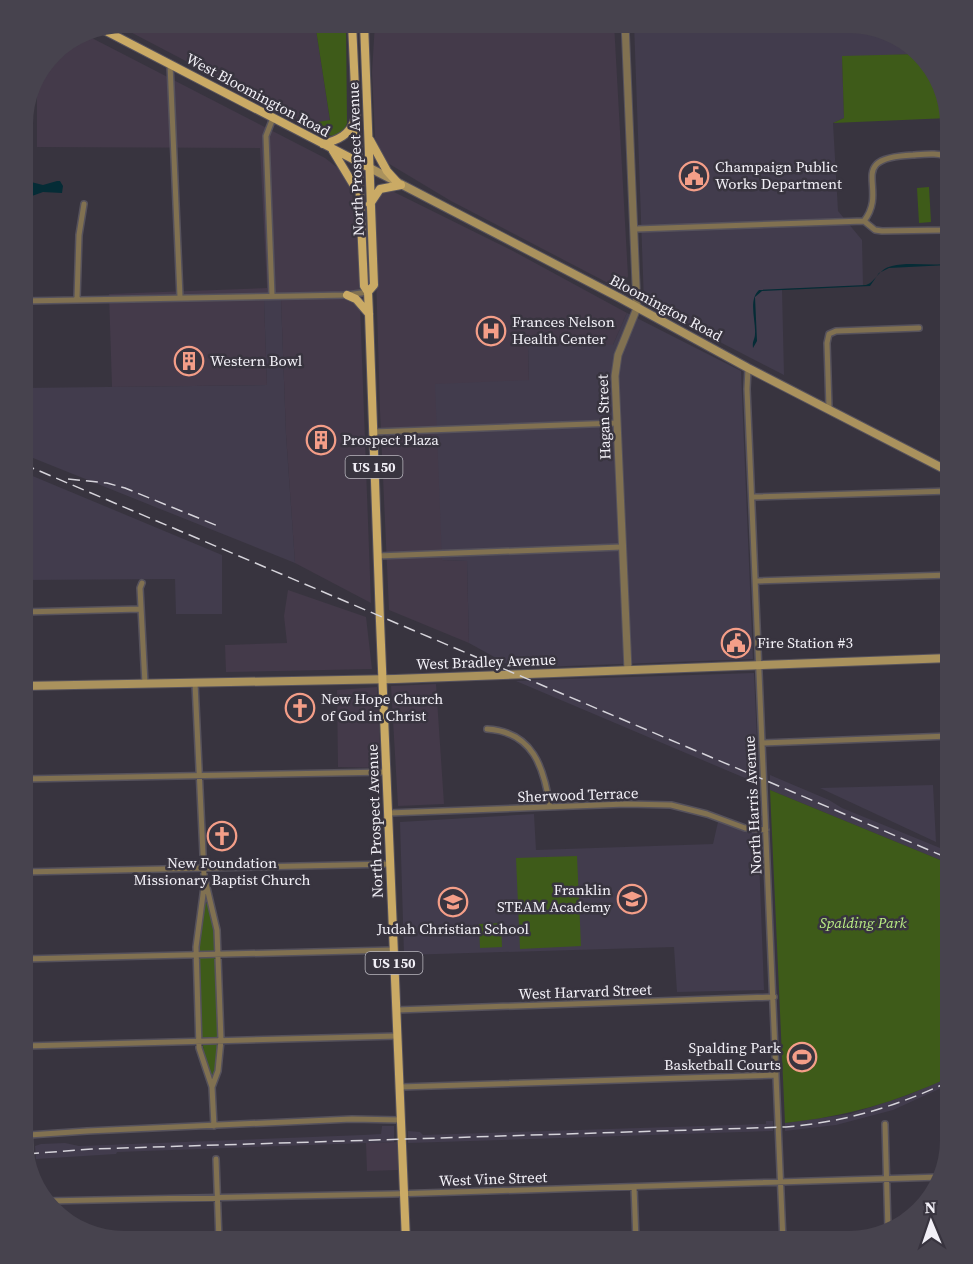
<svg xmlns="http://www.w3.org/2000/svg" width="973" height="1264" viewBox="0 0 973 1264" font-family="'Source Serif 4',serif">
  <rect width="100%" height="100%" fill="#38343f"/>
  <!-- commercial -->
  <path fill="#443a4a" d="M124,23H315L330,121L325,134L117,25Z
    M375,23H614L628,276L625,283L615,285L608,283L451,201L386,162L375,138L372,72Z
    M88,36L325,158L343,172L352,191L358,251L371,603L295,563L286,435L281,300L264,301L267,385L112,387L109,294L267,288L260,148L37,147V73L57,48Z
    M385,190L394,192L513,251L627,313L613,345H528L529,380L443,560L467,561L469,643L389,610L380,411L374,206L377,197Z
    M288,590L366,617L372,669L226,672L225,645L287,643L284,616Z
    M436,684L444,804L398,806L391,686Z
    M377,687L381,768L338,767L337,690Z
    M397,1142L398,1170L367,1171L366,1143Z"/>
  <!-- built -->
  <path fill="#423c4d" d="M634,23H856L900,36L919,54L842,57L844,118L833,123L838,211L862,240L863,286L782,289L784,375L644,303Z
    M264,300H281L286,435L295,563L23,454V388L267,385Z
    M627,313L741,371L753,659L514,668L469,643L467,561L442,560L435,384L529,380L528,345H613Z
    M23,472L222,555V614H176L175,579L23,580Z
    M754,673L759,784L516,681L538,680Z
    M770,775L829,800L842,808L950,852V864L770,790Z
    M933,785L936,842L820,788Z
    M534,814L536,850L713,844L718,822L758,831L764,990L677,992L674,947L404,955L400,822Z
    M950,1077V1084L893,1110L836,1125L785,1131V1123L850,1114L908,1095Z
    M766,1121H773V1131L408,1143V1131L420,1132L423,1135L766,1124Z
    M382,1126H394V1142L117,1152L116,1154L36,1159L35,1146L41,1144L65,1143L79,1146L363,1135L381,1134Z"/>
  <!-- green -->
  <path fill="#3e5b19" d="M315,23H346L347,123L344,131L336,137L325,134L311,127L312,123L330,120Z
    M919,54L934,68L949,118L833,123L844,118L842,56Z
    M929,187L931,222L919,223L917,188Z
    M770,790L950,864V1077C893,1103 848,1116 785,1123Z
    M577,856L581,946L520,949L516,858Z
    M207,903C220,920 220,1049 215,1073L212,1075C198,1058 197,967 198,942C199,929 202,917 203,905Z
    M501,923L502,947L480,948L479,924Z"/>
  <!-- water -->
  <path fill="#052c36" d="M57,181H60L63,186L62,193L43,192L32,196L27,190L29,184L31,182L43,185Z
    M950,263L948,265L889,268L879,273L870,286L762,291L755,297L757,341L753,348C752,341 755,339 755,334C756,321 748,300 759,290L866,285C876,282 878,269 892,266C911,261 931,267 950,263Z"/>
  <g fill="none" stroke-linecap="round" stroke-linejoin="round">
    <!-- minor casing -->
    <g stroke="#56525c" stroke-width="8">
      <path id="minor" d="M170,64L180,297
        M864,221C890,188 843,158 913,155C925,154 940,152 950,158
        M636,229L864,221L875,230L882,231L943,230L950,227
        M272,296L266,136L273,118
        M77,299L79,235L84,204
        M23,301L297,296L347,295L368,292
        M748,368L747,389L783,1241
        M829,408L827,343L829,334L836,331L919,328
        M373,432L617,423
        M752,497L950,491
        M377,556L622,547
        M756,581L950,575
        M142,583L140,588L145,684
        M23,612L141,609
        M195,683L204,875L217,930L221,1040L218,1071L212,1087L214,1126
        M487,729C533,732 544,767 550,807
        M762,743L950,736
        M23,779L386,772
        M388,813L626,804L671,805L707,814L745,828L766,830
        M23,872L390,864
        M204,887L196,947L199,1048L212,1087
        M23,959L394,950
        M396,1010L774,997
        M25,1046L398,1036
        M400,1087L776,1075
        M885,1124L888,1230
        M29,1135L87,1131L352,1119L401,1120
        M216,1159L219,1241
        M634,1187L636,1241
        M45,1201L393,1194L941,1177"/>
    </g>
    <!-- tertiary casing -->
    <g stroke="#56525c" stroke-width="9">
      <path id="tertiary" d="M625,23L637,308L618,355L615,376L628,670
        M23,997L30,1165"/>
    </g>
    <!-- secondary casing -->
    <g stroke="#56525c" stroke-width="10">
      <path id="secondary" d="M368,167L620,298L748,368L950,472
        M23,686L395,679L950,658"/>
    </g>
    <!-- primary casing -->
    <g stroke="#56525c" stroke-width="10">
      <path id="primary" d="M352,23L364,286L368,292L369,314L380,621L406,1241
        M364,23L374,285L368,292
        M104,30L368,167
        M370,140L387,171L397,182
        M323,144C338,140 350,135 355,119
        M333,151L356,189
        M370,204L380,189L401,185
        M347,295L356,299L369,314"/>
    </g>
    <!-- minor -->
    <use href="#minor" stroke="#817151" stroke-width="5"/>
    <!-- tertiary -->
    <use href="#tertiary" stroke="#817151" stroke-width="7"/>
    <!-- secondary -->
    <use href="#secondary" stroke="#aa925d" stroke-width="8"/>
    <!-- primary -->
    <use href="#primary" stroke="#caaa65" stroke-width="8"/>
    <!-- rail -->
    <path stroke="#d5d3da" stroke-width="1.5" stroke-dasharray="12 6" stroke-linecap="butt" d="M23,464L950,859
      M68,479L107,483L125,488L218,526
      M27,1154L92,1149L786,1127C845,1122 898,1106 950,1081"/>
  </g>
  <!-- icons -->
  <defs>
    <g id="civic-ring" transform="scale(1.5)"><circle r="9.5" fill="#38343f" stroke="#f49e88" stroke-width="1.5"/><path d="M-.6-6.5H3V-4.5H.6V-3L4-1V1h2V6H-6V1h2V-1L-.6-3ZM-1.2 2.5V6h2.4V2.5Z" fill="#f49e88"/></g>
    <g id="hospital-ring" transform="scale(1.5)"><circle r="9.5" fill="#38343f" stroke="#f49e88" stroke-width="1.5"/><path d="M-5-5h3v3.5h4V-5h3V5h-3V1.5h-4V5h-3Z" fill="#f49e88"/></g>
    <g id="building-ring" transform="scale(1.5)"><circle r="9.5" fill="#38343f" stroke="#f49e88" stroke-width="1.5"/><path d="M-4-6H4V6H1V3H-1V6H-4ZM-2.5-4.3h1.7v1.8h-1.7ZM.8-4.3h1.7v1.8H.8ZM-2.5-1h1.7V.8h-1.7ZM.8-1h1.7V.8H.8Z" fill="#f49e88"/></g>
    <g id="church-ring" transform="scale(1.5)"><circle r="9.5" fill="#38343f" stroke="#f49e88" stroke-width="1.5"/><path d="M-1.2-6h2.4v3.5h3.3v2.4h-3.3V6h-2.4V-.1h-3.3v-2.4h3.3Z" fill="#f49e88"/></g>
    <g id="school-ring" transform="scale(1.5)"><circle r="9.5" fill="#38343f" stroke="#f49e88" stroke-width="1.5"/><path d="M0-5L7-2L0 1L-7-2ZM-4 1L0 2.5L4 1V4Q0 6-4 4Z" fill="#f49e88"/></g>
    <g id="stadium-ring" transform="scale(1.5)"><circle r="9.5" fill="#38343f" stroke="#f49e88" stroke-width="1.5"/><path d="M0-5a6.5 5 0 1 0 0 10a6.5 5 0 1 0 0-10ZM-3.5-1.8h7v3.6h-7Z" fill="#f49e88"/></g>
  </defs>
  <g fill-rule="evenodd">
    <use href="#civic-ring" x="694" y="176"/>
    <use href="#hospital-ring" x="491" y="331"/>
    <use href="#building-ring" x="189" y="361"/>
    <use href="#building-ring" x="321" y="440"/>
    <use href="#civic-ring" x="736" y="643"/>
    <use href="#church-ring" x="300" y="708"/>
    <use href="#church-ring" x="222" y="836"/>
    <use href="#school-ring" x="632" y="899"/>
    <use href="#school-ring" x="453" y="902"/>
    <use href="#stadium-ring" x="802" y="1057"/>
  </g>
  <g text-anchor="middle" stroke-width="5" stroke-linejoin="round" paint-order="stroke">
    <!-- shield labels -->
    <g fill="#38343f" stroke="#bab8c0" stroke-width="1.5">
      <rect x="345.5" y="456" width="57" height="22" rx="4.5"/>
      <rect x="365.5" y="952" width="57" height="22" rx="4.5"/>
    </g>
    <g font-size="14" font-weight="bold" fill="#f2f0f7">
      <text x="374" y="472">US 150</text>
      <text x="394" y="968">US 150</text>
    </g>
    <!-- street labels -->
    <g font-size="15" fill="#f2f0f7" stroke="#38343f">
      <text transform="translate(258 95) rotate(28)" y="5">West Bloomington Road</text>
      <text transform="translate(356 159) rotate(-92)" y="5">North Prospect Avenue</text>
      <text transform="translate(666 308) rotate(28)" y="5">Bloomington Road</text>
      <text transform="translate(604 417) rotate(-92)" y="5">Hagan Street</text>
      <text transform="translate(486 662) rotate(-2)" y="5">West Bradley Avenue</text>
      <text transform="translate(578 795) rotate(-2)" y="5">Sherwood Terrace</text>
      <text transform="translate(753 805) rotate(-93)" y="5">North Harris Avenue</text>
      <text transform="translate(375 821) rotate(-92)" y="5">North Prospect Avenue</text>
      <text transform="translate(585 992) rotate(-2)" y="5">West Harvard Street</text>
      <text transform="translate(493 1179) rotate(-2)" y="5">West Vine Street</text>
    </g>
    <!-- poi labels -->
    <g font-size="15" fill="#f2f0f7" stroke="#38343f" text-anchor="start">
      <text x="715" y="172">Champaign Public<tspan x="715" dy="17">Works Department</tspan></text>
      <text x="512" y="327">Frances Nelson<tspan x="512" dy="17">Health Center</tspan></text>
      <text x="210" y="366">Western Bowl</text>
      <text x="342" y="445">Prospect Plaza</text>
      <text x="757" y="648">Fire Station #3</text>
      <text x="321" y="704">New Hope Church<tspan x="321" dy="17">of God in Christ</tspan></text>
      <text x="222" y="868" text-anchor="middle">New Foundation<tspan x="222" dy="17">Missionary Baptist Church</tspan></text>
      <text x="611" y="895" text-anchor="end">Franklin<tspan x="611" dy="17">STEAM Academy</tspan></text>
      <text x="453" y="934" text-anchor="middle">Judah Christian School</text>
      <text x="781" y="1053" text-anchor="end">Spalding Park<tspan x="781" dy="17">Basketball Courts</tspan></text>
    </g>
    <!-- park labels -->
    <g font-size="15" font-style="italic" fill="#b9ec84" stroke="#38343f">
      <text x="863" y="928">Spalding Park</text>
    </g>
  </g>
  <!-- crop -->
  <path d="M0 0H973V1264H0ZM124 33H849A91 91 0 0 1 940 124V1140A91 91 0 0 1 849 1231H124A91 91 0 0 1 33 1140V124A91 91 0 0 1 124 33Z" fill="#47434e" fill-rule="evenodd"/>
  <!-- north arrow -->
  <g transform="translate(931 1222) rotate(358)" stroke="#38343f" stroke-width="4.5" paint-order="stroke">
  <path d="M0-4.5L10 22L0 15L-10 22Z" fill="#f2f0f7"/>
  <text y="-9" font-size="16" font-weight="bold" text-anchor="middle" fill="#f2f0f7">N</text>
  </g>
</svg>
